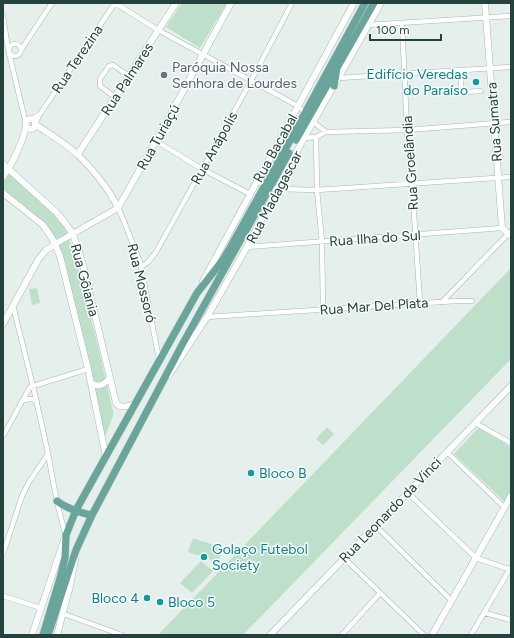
<svg xmlns="http://www.w3.org/2000/svg" width="514" height="638" viewBox="0 0 514 638" font-family="Figtree,sans-serif">
  <rect width="100%" height="100%" fill="#e5efec"/>
  <!-- green -->
  <path fill="#bee0cb" d="M182,3H227L200,48L166,27Z
    M3,167L54,214L63,225L67,233L76,260L97,342L113,411V416L104,439L64,258L57,242L20,203L3,188Z
    M511,268V359L243,635H158Z
    M37,288L40,303L32,305L29,289Z
    M327,427L334,434L323,445L316,439Z
    M478,428L511,447V491L505,502L454,454Z
    M193,538L223,548L218,562L188,552Z
    M201,561L213,571L192,593L180,583Z"/>
  <g fill="none" stroke-linecap="round" stroke-linejoin="round">
    <!-- street casing -->
    <g stroke="#a7b7b4" stroke-width="5.5">
      <path id="street" d="M115,3L158,30L298,106L306,114
        M3,16L8,49
        M402,24L407,130L412,184L420,303
        M368,25L511,16
        M9 50a6 6 0 1 1 12 0a6 6 0 1 1-12 0Z
        M21,50L52,3
        M9,53L26,124
        M461,70V86L464,92L481,91
        M339,78L511,67
        M115,97L100,86V79L109,66L113,65L129,76
        M32,119L40,114
        M312,121L326,132
        M35,123L40,114L115,3
        M316,137L317,190L322,242L323,309
        M304,138L316,137L326,132L407,130L511,122
        M156,141L202,169L250,194
        M259,177L261,183L269,188L278,189L317,190L511,177
        M118,208L123,219L140,262L159,359
        M247,247L502,228
        M141,267L148,262L156,252L251,81L292,3
        M442,302L511,231
        M13,306C25,353 37,401 47,449C53,477 56,507 66,535
        M207,317L456,301H472
        M22,401C27,399 33,397 37,402
        M475,423L511,443
        M3,436L30,387L88,369
        M447,452L505,508
        M408,493L476,558L511,570
        M376,526L452,601
        M3,554L22,496L29,482L48,454
        M344,558L424,635
        M3,596L41,608
        M485,613L511,620
        M64,614L122,635
        M342,635L380,593
        M471,635L511,567"/>
    </g>
    <!-- secondary casing -->
    <g stroke="#a4bbb5" stroke-width="7">
      <path id="secondary" d="M485,3L502,228L511,236
        M26 124a5 5 0 1 1 10 0a5 5 0 1 1-10 0Z
        M35,124C48,133 68,145 79,156C93,170 109,189 118,208
        M78,154L176,3
        M3,164L56,212L66,224L73,234L82,261L116,403C121,409 127,406 133,405
        M3,177C13,162 22,144 26,127
        M3,193L43,225L52,238L60,256L88,369L106,457
        M203,281L354,3
        M3,324L38,260L45,251L55,244L118,208L156,141L231,3
        M169,375L207,317L247,247L304,138L381,3
        M91,383C100,388 103,385 110,378
        M32,635L64,540
        M57,635L70,586L75,559
        M270,635L511,386
        M432,635L511,496"/>
    </g>
    <!-- primary casing -->
    <g stroke="#c2cac9" stroke-width="8">
      <path id="primary" d="M334,86L337,68
        M296,140L374,3
        M57,501C64,507 83,514 92,515
        M43,635L61,575L65,557L66,535L76,510L197,293L222,261L230,248L293,135L365,3
        M48,635L76,550L92,515L182,345L289,153"/>
    </g>
    <!-- street -->
    <use href="#street" stroke="#fff" stroke-width="4.5"/>
    <!-- secondary -->
    <use href="#secondary" stroke="#fff" stroke-width="6"/>
    <!-- primary -->
    <use href="#primary" stroke="#6aa59c" stroke-width="7"/>
  </g>
  <!-- markers -->
  <circle fill="#6b7280" stroke="#f6fbf9" stroke-width="1.5" cx="164" cy="75" r="4"/>
  <g fill="#0f9aa8" stroke="#f6fbf9" stroke-width="1.5">
    <circle cx="476" cy="82" r="4"/>
    <circle cx="251" cy="473" r="4"/>
    <circle cx="204" cy="557" r="4"/>
    <circle cx="147" cy="598" r="4"/>
    <circle cx="160" cy="602" r="4"/>
  </g>
  <g text-anchor="middle" stroke-width="3" stroke-linejoin="round" paint-order="stroke">
    <!-- street labels -->
    <g font-size="14" fill="#24413d" stroke="#f6fbf9">
      <text transform="translate(77 59) rotate(-56)" y="5">Rua Terezina</text>
      <text transform="translate(127 79) rotate(-57)" y="5">Rua Palmares</text>
      <text transform="translate(494 122) rotate(-94)" y="5">Rua Sumatra</text>
      <text transform="translate(158 137) rotate(-61)" y="5">Rua Turiaçú</text>
      <text transform="translate(214 148) rotate(-61)" y="5">Rua Anápolis</text>
      <text transform="translate(275 148) rotate(-61)" y="5">Rua Bacabal</text>
      <text transform="translate(410 163) rotate(-94)" y="5">Rua Groelândia</text>
      <text transform="translate(274 197) rotate(-62)" y="5">Rua Madagascar</text>
      <text transform="translate(375 238) rotate(-4)" y="5">Rua Ilha do Sul</text>
      <text transform="translate(85 280) rotate(75)" y="5">Rua Gôiania</text>
      <text transform="translate(142 283) rotate(76)" y="5">Rua Mossoró</text>
      <text transform="translate(374 306) rotate(-4)" y="5">Rua Mar Del Plata</text>
      <text transform="translate(390 510) rotate(-46)" y="5">Rua Leonardo da Vinci</text>
    </g>
    <!-- worship labels -->
    <g font-size="14" fill="#5b616d" stroke="#f6fbf9" text-anchor="start">
      <text x="172" y="72">Paróquia Nossa<tspan x="172" dy="16">Senhora de Lourdes</tspan></text>
    </g>
    <!-- culture labels -->
    <g font-size="14" fill="#0d838f" stroke="#f6fbf9" text-anchor="start">
      <text x="468" y="79" text-anchor="end">Edifício Veredas<tspan x="468" dy="16">do Paraíso</tspan></text>
      <text x="259" y="478">Bloco B</text>
      <text x="212" y="554">Golaço Futebol<tspan x="212" dy="16">Society</tspan></text>
      <text x="139" y="603" text-anchor="end">Bloco 4</text>
      <text x="168" y="607">Bloco 5</text>
    </g>
  </g>
  <!-- border -->
  <rect width="514" height="638" fill="none" stroke="#24413d" stroke-width="8"/>
  <!-- scale -->
  <path d="M370 34v6h71v-6" fill="none" stroke="#24413d" stroke-width="2"/>
  <text x="376" y="34" font-size="12" fill="#24413d" stroke="#f6fbf9" stroke-width="3" paint-order="stroke">100 m</text>
</svg>
